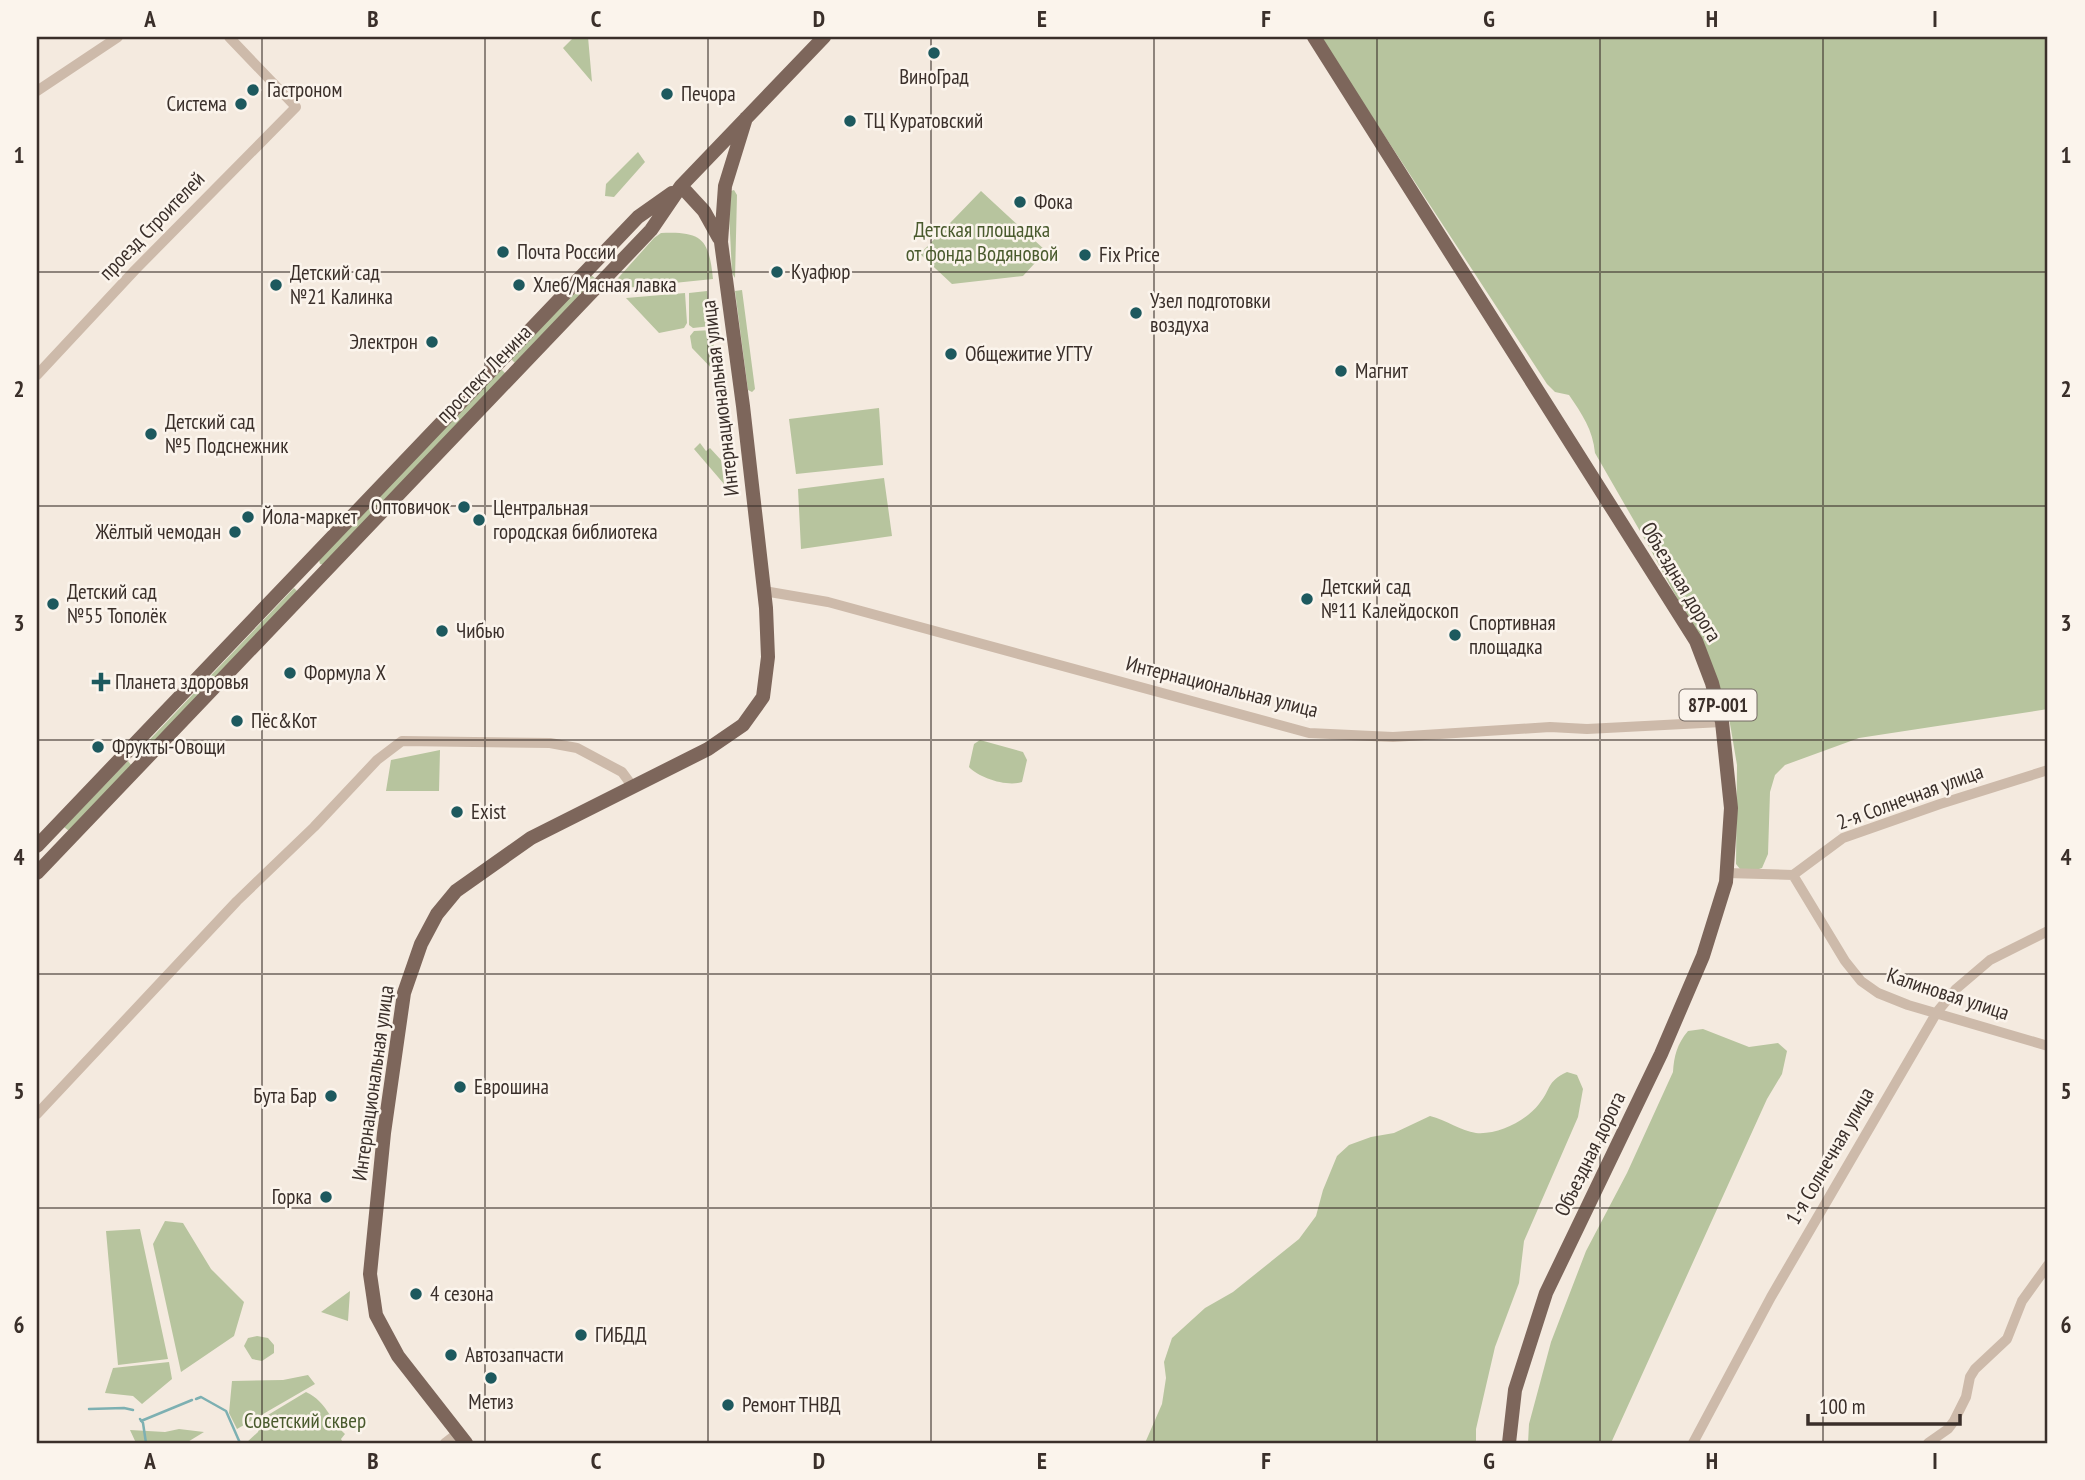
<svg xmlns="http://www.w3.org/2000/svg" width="2085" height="1480" viewBox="0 0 2085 1480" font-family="'PT Sans Narrow',sans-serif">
  <rect width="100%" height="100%" fill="#f4eadf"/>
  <!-- green -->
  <path fill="#b7c49e" d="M574,37H588L592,82L563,48Z
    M1320,37H2048V709L1859,738L1785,765L1775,775L1770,792L1768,854L1762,868L1753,871L1740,869L1736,864L1737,765L1728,712L1695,631L1648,545L1595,453C1593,430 1582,414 1569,395L1555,392L1547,384Z
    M638,152L645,162L614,197L605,196L606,184Z
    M734,190L737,195L735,278L732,273L729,213L731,191Z
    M981,191L1046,251L1023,276L952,284L920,254Z
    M661,233C703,231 709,240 713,279L615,289L611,286L654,238Z
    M591,275L596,279L515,363L511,359Z
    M742,290L755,389L752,392L748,390L735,291Z
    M707,291L711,326L693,328L689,325V293Z
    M685,293L687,323L684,328L659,333L626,298Z
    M712,330L717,374L692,348L690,336L694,331Z
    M501,369L506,374L324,565L320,564L319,560Z
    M879,408L883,465L796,474L789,419Z
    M700,443L706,451L710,448L721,460L724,484L694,449Z
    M884,478L892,536L801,549L798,489Z
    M294,588L298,592L139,757L136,754Z
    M980,740L1023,752L1027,760L1022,782C1007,787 979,778 969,767L974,744Z
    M440,750L439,791H386L391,760Z
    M128,761L132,766L69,831L64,827Z
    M1703,1029L1749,1047L1778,1043L1787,1051L1782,1074L1767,1099L1611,1443H1528L1529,1424L1551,1342L1586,1251L1627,1173L1673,1072C1674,1056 1677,1044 1688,1031Z
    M1567,1072L1577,1075L1583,1089L1578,1117L1524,1241L1519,1283L1495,1347L1476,1429V1443H1145L1162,1404L1166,1378L1164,1362L1172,1338L1205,1308L1233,1292L1299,1239L1316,1216L1323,1190L1337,1156L1349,1145L1371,1137L1394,1133L1430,1116C1446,1120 1461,1131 1476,1133C1498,1135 1526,1121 1539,1104C1552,1088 1546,1082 1567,1072Z
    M165,1221L183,1223L211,1269L244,1302L234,1336L181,1372L153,1244Z
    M140,1229L168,1359L118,1365L106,1231Z
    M350,1291L348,1321L321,1312Z
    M257,1336L268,1338L274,1345V1353L262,1361L252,1359L244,1346L248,1338Z
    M169,1362L172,1379L142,1404L133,1396L105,1393L113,1368Z
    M308,1375L315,1384L237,1429L229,1413L232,1381L283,1380Z
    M306,1392C328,1403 328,1418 345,1434L341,1439L343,1443H246L258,1432L263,1418Z
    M179,1429L204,1432L186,1443H136L130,1430L165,1432Z"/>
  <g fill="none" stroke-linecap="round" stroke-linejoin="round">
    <!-- stream -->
    <path stroke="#7db0b2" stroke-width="2.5" d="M196,1399L201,1397L226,1411L240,1443
      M89,1409L124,1408L133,1410
      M140,1419L143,1423L146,1443
      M141,1421L192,1400"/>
    <!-- minor -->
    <path stroke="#cdbaaa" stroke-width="10" d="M37,91L118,37
      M37,375L135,270L296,107L229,37
      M764,591L828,602L1309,733L1393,737L1550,727L1587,729L1722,722
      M1727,873L1793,875L1845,961L1861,981L1878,993L1908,1005L2048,1046
      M1793,875L1843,838L1940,804L2048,770
      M37,1114L237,901L314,827L377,760L402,741L550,743L577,748L622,772L633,787
      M445,1443L458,1433
      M1693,1443L1771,1297L1937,1012L1956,989L1990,960L2048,931
      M1928,1443L1948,1429L1954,1421L1966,1397L1970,1377L1975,1369L2007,1339L2022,1301L2048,1265"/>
    <!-- major -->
    <path stroke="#7d665b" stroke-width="14" d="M1314,37L1696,641L1712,683L1722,722L1731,808L1726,882L1703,956L1661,1054L1546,1293L1515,1390L1509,1443
      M681,186L704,211L719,238
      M37,846L638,217L672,193
      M37,873L651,230L681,186L824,37
      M466,1443L398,1356L376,1315L370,1274L384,1133L404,993L421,944L437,914L456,891L531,838L708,749L743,725L763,697L768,657L766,608L743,406L721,242L725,186L746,118"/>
  </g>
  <!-- grid -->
  <path fill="none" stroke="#3a2f2a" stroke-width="2" stroke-opacity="0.55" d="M262,37V1443M485,37V1443M708,37V1443M931,37V1443M1154,37V1443M1377,37V1443M1600,37V1443M1823,37V1443M37,272H2048M37,506H2048M37,740H2048M37,974H2048M37,1208H2048"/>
  <!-- markers -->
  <g fill="#1d595e" stroke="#fbf4ec" stroke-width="2.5">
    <circle cx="934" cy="53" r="7"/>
    <circle cx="253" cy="90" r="7"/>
    <circle cx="667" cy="94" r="7"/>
    <circle cx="241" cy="104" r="7"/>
    <circle cx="850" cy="121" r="7"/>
    <circle cx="1020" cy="202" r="7"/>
    <circle cx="503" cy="252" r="7"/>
    <circle cx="1085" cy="255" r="7"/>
    <circle cx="777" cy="272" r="7"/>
    <circle cx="276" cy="285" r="7"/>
    <circle cx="519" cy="285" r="7"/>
    <circle cx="1136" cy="313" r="7"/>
    <circle cx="432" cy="342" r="7"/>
    <circle cx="951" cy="354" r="7"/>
    <circle cx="1341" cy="371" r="7"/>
    <circle cx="151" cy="434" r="7"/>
    <circle cx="464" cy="507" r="7"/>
    <circle cx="248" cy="517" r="7"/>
    <circle cx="479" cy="520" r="7"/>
    <circle cx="235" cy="532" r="7"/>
    <circle cx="1307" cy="599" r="7"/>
    <circle cx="53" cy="604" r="7"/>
    <circle cx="442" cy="631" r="7"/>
    <circle cx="1455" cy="635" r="7"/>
    <circle cx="290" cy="673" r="7"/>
    <path d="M97.5 671.5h7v7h7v7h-7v7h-7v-7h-7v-7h7z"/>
    <circle cx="237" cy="721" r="7"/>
    <circle cx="98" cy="747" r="7"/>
    <circle cx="457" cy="812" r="7"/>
    <circle cx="460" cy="1087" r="7"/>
    <circle cx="331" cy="1096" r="7"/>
    <circle cx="326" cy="1197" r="7"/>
    <circle cx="416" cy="1294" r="7"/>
    <circle cx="581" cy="1335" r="7"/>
    <circle cx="451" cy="1355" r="7"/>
    <circle cx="491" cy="1378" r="7"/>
    <circle cx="728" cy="1405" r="7"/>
  </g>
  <g text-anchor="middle" stroke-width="5" stroke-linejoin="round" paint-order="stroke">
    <!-- shield labels -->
    <rect fill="#fbf4ec" stroke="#746a64" stroke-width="2" x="1679.5" y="689.5" width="77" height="31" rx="5"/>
    <g font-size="19" font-weight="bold" fill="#3a2f2a">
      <text x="1718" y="712">87Р-001</text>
    </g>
    <!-- poi labels -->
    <g font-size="21" fill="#3a2f2a" stroke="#fbf4ec" text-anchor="start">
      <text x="934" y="84" text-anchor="middle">ВиноГрад</text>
      <text x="267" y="97">Гастроном</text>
      <text x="681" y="101">Печора</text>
      <text x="227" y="111" text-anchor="end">Система</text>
      <text x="864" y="128">ТЦ Куратовский</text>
      <text x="1034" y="209">Фока</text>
      <text x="517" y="259">Почта России</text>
      <text x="1099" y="262">Fix Price</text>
      <text x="791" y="279">Куафюр</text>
      <text x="290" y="280">Детский сад<tspan x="290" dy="24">№21 Калинка</tspan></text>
      <text x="533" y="292">Хлеб/Мясная лавка</text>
      <text x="1150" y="308">Узел подготовки<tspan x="1150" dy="24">воздуха</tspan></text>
      <text x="418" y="349" text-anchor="end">Электрон</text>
      <text x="965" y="361">Общежитие УГТУ</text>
      <text x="1355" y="378">Магнит</text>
      <text x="165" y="429">Детский сад<tspan x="165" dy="24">№5 Подснежник</tspan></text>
      <text x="450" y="514" text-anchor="end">Оптовичок</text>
      <text x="493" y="515">Центральная<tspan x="493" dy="24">городская библиотека</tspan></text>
      <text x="262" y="524">Йола-маркет</text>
      <text x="221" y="539" text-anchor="end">Жёлтый чемодан</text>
      <text x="1321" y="594">Детский сад<tspan x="1321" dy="24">№11 Калейдоскоп</tspan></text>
      <text x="67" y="599">Детский сад<tspan x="67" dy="24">№55 Тополёк</tspan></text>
      <text x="1469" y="630">Спортивная<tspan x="1469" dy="24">площадка</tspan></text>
      <text x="456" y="638">Чибью</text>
      <text x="304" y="680">Формула X</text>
      <text x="115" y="689">Планета здоровья</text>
      <text x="251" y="728">Пёс&amp;Кот</text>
      <text x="112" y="754">Фрукты-Овощи</text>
      <text x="471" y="819">Exist</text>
      <text x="474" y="1094">Еврошина</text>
      <text x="317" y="1103" text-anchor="end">Бута Бар</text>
      <text x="312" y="1204" text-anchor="end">Горка</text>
      <text x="430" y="1301">4 сезона</text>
      <text x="595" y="1342">ГИБДД</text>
      <text x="465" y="1362">Автозапчасти</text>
      <text x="491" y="1409" text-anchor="middle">Метиз</text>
      <text x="742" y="1412">Ремонт ТНВД</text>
    </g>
    <!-- street labels -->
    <g font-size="21" fill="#3a2f2a" stroke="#fbf4ec">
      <text transform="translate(152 226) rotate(-46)" y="7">проезд Строителей</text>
      <text transform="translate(484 374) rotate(-46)" y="7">проспект Ленина</text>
      <text transform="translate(720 398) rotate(-97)" y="7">Интернациональная улица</text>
      <text transform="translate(1681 582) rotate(59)" y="7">Объездная дорога</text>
      <text transform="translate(1222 687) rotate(14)" y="7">Интернациональная улица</text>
      <text transform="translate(1910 797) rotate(-20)" y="7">2-я Солнечная улица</text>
      <text transform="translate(1948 994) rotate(18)" y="7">Калиновая улица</text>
      <text transform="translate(373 1083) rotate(-82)" y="7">Интернациональная улица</text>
      <text transform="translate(1590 1154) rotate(-64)" y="7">Объездная дорога</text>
      <text transform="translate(1830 1156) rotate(-60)" y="7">1-я Солнечная улица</text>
    </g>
    <!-- park labels -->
    <g font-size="21" fill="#495a2d" stroke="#fbf4ec">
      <text x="982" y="237">Детская площадка<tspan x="982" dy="24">от фонда Водяновой</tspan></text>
      <text x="305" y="1428">Советский сквер</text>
    </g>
  </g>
  <!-- border -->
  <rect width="2085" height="1480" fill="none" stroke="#fbf4ec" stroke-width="77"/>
  <!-- scale -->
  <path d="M1808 1414v10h152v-10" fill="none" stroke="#3a2f2a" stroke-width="3.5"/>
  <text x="1819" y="1414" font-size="21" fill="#3a2f2a" stroke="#fbf4ec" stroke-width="5" paint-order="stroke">100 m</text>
  <rect x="38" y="38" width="2008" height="1404" fill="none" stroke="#3a2f2a" stroke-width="2.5"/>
  <g font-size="23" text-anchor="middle" font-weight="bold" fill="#3a2f2a">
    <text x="150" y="27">A</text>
    <text x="373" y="27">B</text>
    <text x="596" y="27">C</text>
    <text x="819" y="27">D</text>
    <text x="1042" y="27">E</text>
    <text x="1266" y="27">F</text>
    <text x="1489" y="27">G</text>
    <text x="1712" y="27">H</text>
    <text x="1935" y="27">I</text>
    <text x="19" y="163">1</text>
    <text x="2066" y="163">1</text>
    <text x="19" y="397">2</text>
    <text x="2066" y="397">2</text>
    <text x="19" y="631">3</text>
    <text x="2066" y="631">3</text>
    <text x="19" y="865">4</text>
    <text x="2066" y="865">4</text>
    <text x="19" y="1099">5</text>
    <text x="2066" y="1099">5</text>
    <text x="19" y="1333">6</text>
    <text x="2066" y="1333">6</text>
    <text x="150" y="1469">A</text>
    <text x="373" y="1469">B</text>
    <text x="596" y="1469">C</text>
    <text x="819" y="1469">D</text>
    <text x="1042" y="1469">E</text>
    <text x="1266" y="1469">F</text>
    <text x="1489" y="1469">G</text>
    <text x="1712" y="1469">H</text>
    <text x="1935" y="1469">I</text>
  </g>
</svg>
